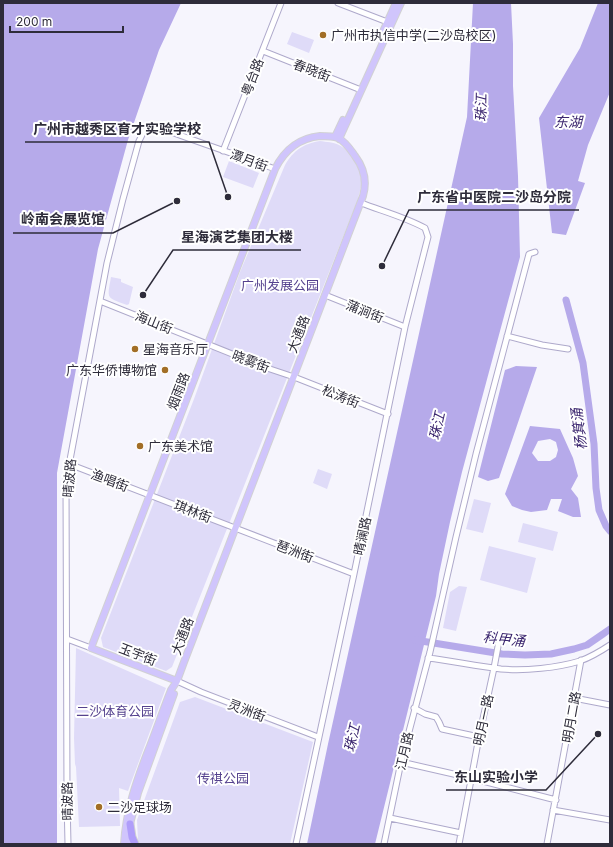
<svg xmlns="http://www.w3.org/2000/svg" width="613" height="847" viewBox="0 0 613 847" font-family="Inter,'Noto Sans SC',sans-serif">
  <rect width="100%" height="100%" fill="#f6f5fd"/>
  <!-- green -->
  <path fill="#dfdbf8" d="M292,32L314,40L309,53L287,44Z
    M320,141C327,142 333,142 339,145C351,151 360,167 361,179C362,187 359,194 357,202L172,667L166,671L103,647L101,638L194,399L240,272L285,165C294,150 303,144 320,141Z
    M229,161L259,173L253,188L223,177Z
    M111,277L121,279V282L133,287L129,304L127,305C106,297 107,300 111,277Z
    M318,469L332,474L327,489L313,483Z
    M474,499L491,503L483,533L466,529Z
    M523,523L558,532L553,551L518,542Z
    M489,546L536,558L527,593L480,580Z
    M459,586L467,587L456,631L443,628L450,592Z
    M76,648L166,688L128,791L119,788L120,826L79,827L76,767L75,764L74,738Z
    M195,697L313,742L290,844H140L138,841L137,820L180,702Z"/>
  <!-- water -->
  <path fill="#b6aaea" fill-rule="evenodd" d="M3,3H181L159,50L128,140L98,249L57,473V844H3Z
    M473,3H511L513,44V86L518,176L520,257L462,472L450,522L439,574L436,596L375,844H307L328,744L467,117Z
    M598,3H610V92L588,145L578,181L585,183L566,235L552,233L539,118L580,48Z
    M516,366L537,367L499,478L488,481L478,477L505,370Z
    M530,426L560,429L573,458L578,476L571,489L578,498L581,517H573L558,511L562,499H551L547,510L531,512L522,510L512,506L505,494ZM550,439L556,442L558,450L556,457L550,461H538L532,453L538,441Z"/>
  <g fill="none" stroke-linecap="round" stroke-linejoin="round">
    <!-- river -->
    <path stroke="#b6aaea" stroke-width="7" d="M566,300L583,363L594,444L596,488L599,510L606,526L610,531
      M415,640L502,654L525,655L551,654L574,649L587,645L603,634L610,629"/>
    <!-- minor casing -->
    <g stroke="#aea9cb" stroke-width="7">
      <path id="minor" d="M338,3L390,23
        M263,51L361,90
        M223,151L281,3
        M325,295L405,327
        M100,301L267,368L294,377L388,414
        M507,336L542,345L568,349
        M69,464L235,528L354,574
        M67,639L91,648
        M428,658C452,661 476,666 501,669C525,671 557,668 580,661C591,657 601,651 610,645
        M177,681L201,692L318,737
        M574,698L610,705
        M414,708L425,714L436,717L439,722L442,729L479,737
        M401,762L471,778L556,800
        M553,810L610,820
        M390,818L461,833
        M68,844L67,799L66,481L107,263L123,199L139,141L144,131L149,129L155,128H160C198,142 237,155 275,169
        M296,844L354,574L405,327L428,237L425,228C405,217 382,211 361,203
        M384,844L401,762L430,652L456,537L476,454L529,254L535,252
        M459,844L479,737L494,668L499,641
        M547,844L581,660"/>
    </g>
    <!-- major casing -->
    <g stroke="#d1d1d4" stroke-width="8">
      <path id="major" d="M381,36L396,3
        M335,137L343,120
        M339,139L401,3
        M124,844C126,811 136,782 148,751C156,731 163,710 171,690L177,681L184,662L363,196C367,182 364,168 355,156C350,149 346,142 338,138C333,136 326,136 320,136C299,138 284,151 275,169L91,648L177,681
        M129,844L130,824L138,793L174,694"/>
    </g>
    <!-- highway casing -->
    <g stroke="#d1d1d4" stroke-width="9">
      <path id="highway" d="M130,824L132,837L135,844"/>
    </g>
    <!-- minor -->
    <use href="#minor" stroke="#fff" stroke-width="5"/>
    <!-- major -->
    <use href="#major" stroke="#d0c5fc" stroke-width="6"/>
    <!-- highway -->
    <use href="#highway" stroke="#b09efa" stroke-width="7"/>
  </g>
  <!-- markers -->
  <g fill="#a26e26" stroke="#fff" stroke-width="1.5">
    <circle cx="323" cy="35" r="4"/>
    <circle cx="135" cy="349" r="4"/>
    <circle cx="165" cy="370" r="4"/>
    <circle cx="140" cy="446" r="4"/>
    <circle cx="99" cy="807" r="4"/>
  </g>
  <g text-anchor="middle" stroke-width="4" stroke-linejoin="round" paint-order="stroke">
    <!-- poi labels -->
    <g font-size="13" fill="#2e2c3a" stroke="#fff" text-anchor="start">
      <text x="331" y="40">广州市执信中学(二沙岛校区)</text>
      <text x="143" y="354">星海音乐厅</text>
      <text x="157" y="375" text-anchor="end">广东华侨博物馆</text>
      <text x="148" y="451">广东美术馆</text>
      <text x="107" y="812">二沙足球场</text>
    </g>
    <!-- street labels -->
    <g font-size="13" fill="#2e2c3a" stroke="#fff">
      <text transform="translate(312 70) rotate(21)" y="5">春晓街</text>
      <text transform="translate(252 77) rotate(-69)" y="5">粤台路</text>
      <text transform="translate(249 160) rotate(20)" y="5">潭月街</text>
      <text transform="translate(365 311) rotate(22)" y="5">蒲涧街</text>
      <text transform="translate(154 322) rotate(22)" y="5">海山街</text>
      <text transform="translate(298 334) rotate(-69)" y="5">大通路</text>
      <text transform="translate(251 361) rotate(21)" y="5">晓雾街</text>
      <text transform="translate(178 391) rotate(-69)" y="5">烟雨路</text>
      <text transform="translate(341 396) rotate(22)" y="5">松涛街</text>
      <text transform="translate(69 478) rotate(-85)" y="5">晴波路</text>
      <text transform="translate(110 480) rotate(21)" y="5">渔唱街</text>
      <text transform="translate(193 511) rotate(21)" y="5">琪林街</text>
      <text transform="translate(362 536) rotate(-78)" y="5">晴澜路</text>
      <text transform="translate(295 551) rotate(21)" y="5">琶洲街</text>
      <text transform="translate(182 636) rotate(-69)" y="5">大通路</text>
      <text transform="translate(138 654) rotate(21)" y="5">玉宇街</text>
      <text transform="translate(247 710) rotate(21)" y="5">灵洲街</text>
      <text transform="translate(571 717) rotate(-80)" y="5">明月二路</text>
      <text transform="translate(483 720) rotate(-78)" y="5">明月一路</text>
      <text transform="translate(404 751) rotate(-77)" y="5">江月路</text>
      <text transform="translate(67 801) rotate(-91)" y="5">晴波路</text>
    </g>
    <!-- park labels -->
    <g font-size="13" fill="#55428e" stroke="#fff">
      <text x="280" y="290">广州发展公园</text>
      <text x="115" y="716">二沙体育公园</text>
      <text x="223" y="783">传祺公园</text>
    </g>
    <!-- water labels -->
    <g font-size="14" font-style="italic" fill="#3b266f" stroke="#fff">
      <text transform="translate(481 108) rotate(-89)" y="5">珠江</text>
      <text x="568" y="127">东湖</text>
      <text transform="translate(437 426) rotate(-77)" y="5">珠江</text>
      <text transform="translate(579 429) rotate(-97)" y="5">杨箕涌</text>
      <text transform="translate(504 639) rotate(6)" y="5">科甲涌</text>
      <text transform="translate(352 738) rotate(-77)" y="5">珠江</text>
    </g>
  </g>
  <!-- callouts -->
  <path fill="none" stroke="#2e2c3a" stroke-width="1.5" d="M228 197L209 142H25M382 266L409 210H579M177 201L113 233H13M143 295L173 250H301M598 734L546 790H446"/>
  <g fill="#2e2c3a" stroke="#fff" stroke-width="1.5">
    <circle cx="228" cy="197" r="4"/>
    <circle cx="382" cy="266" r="4"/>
    <circle cx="177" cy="201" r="4"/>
    <circle cx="143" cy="295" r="4"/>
    <circle cx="598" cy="734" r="4"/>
  </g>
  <g font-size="14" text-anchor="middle" font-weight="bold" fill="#2e2c3a" stroke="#fff" stroke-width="4" stroke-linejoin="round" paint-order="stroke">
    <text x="117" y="134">广州市越秀区育才实验学校</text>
    <text x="494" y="202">广东省中医院二沙岛分院</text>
    <text x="63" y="224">岭南会展览馆</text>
    <text x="237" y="242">星海演艺集团大楼</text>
    <text x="496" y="782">东山实验小学</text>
  </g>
  <!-- border -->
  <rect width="613" height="847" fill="none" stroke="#2e2c3a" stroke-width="8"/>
  <!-- scale -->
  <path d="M10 26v6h113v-6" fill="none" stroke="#2e2c3a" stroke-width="2"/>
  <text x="16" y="26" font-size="12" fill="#2e2c3a" stroke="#ffffff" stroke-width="3" paint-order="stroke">200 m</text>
</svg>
